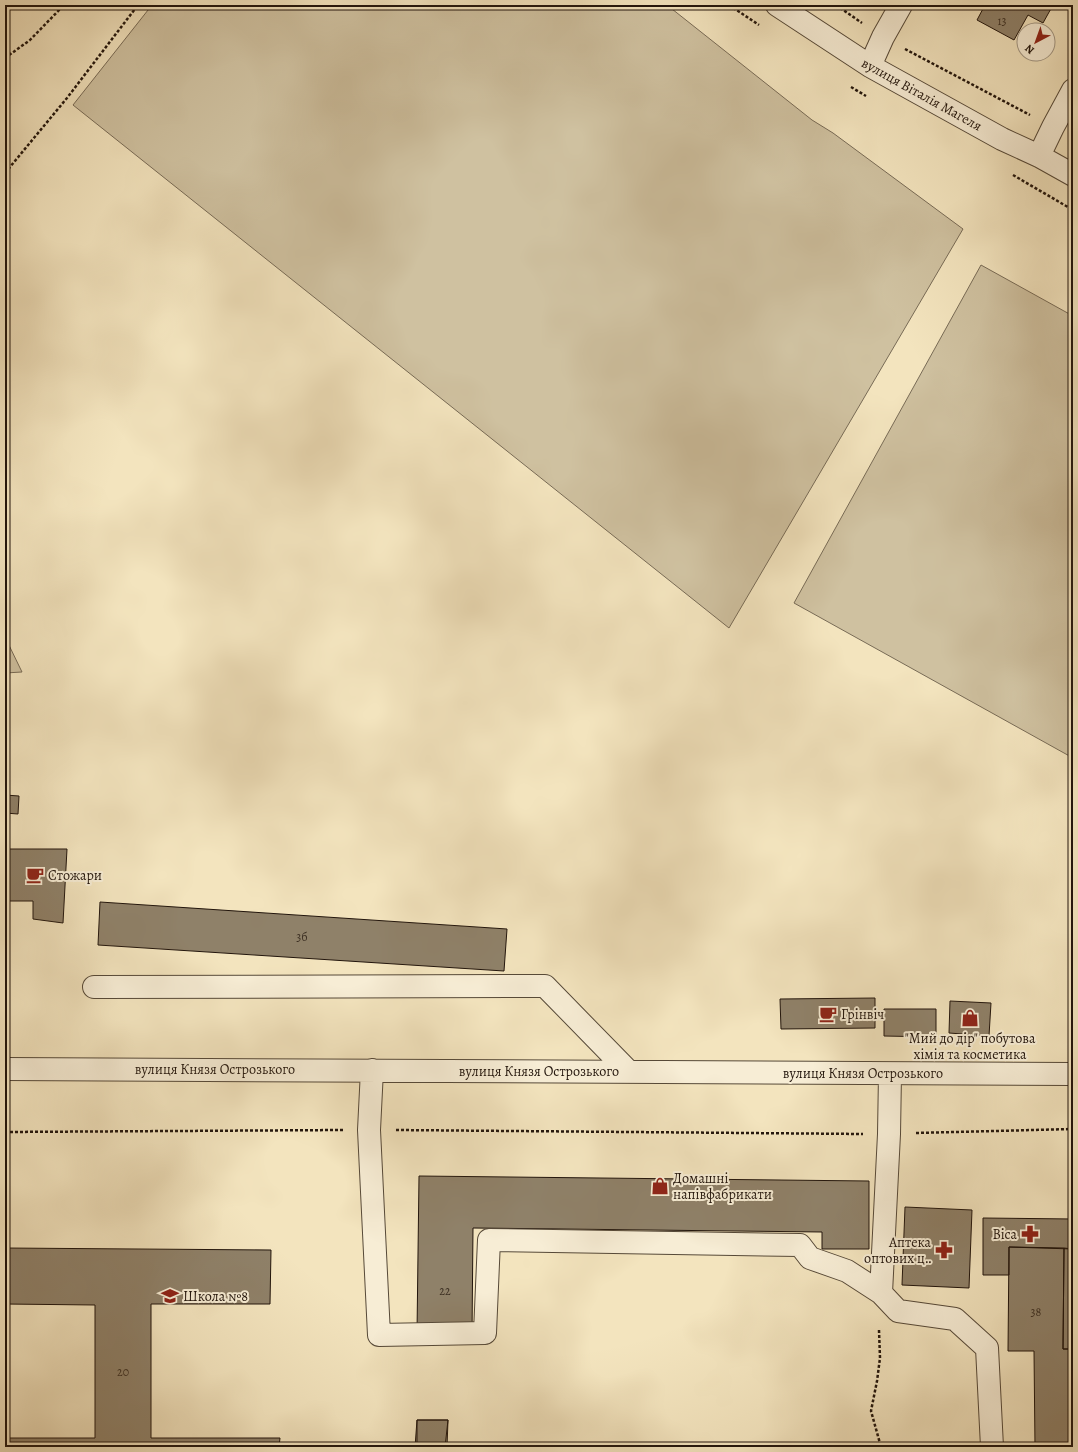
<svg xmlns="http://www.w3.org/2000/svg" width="1078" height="1452" viewBox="0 0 1078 1452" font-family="Alegreya,serif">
  <rect width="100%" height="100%" fill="#f3e4be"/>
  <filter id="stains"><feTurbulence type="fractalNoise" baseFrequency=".005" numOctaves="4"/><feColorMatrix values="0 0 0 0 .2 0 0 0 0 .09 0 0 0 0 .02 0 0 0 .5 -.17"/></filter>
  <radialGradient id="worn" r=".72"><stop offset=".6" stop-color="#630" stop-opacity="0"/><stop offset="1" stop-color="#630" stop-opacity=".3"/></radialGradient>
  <!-- green -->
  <path fill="#cfc1a0" stroke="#786b56" d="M152,5H667L812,120L833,133L963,229L729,628L73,105Z
    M981,265L1073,316V758L794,603Z
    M5,637L22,672L5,673Z"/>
  <!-- building -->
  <path fill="#8f8169" stroke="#22150c" d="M985,5H1053L1043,23L1028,15L1014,40L977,20Z
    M5,795L19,796L18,814L5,813Z
    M5,849H67L63,923L33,919V901H5Z
    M100,902L507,929L504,971L98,945Z
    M875,998V1028L781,1029L780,999Z
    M950,1001L991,1003L989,1036L949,1033Z
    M884,1009H936V1037L884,1036Z
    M419,1176L869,1181V1249H822V1232L473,1228L472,1334L417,1333Z
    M905,1207L972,1210L969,1288L902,1285Z
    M983,1218L1073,1219V1249L1009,1247V1275H983Z
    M1009,1247L1064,1248L1063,1349H1073V1447H1035L1034,1351H1008Z
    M5,1248L271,1250L270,1304H151V1438H280L279,1447H5V1438H95V1305L5,1304Z
    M1064,1248L1073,1249V1349H1063Z
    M417,1420H448L447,1447H417Z
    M417,1420H448L445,1447H415Z"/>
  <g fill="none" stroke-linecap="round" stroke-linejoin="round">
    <!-- minor casing -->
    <g stroke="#564938" stroke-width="24">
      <path id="minor" d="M777,5L870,66L1002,139L1039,156L1073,175
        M870,66L883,37L901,5
        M1039,156L1053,127L1073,90
        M94,987L545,986L629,1072
        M5,1069L1073,1074
        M372,1070L369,1130L379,1335L485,1333L489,1240L800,1245L810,1258L847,1271L881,1293
        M890,1074L889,1134L881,1293L898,1311L955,1319L987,1348L992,1447"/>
    </g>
    <!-- path -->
    <path stroke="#22150c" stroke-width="2.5" stroke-dasharray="3 2" stroke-linecap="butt" d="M729,5L759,25
      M836,5L862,23
      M905,49L1030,115
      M5,58L30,40L64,5
      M851,87L866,96
      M5,173L67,98L138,5
      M1013,175L1073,210
      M396,1130L863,1134
      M5,1132L343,1130
      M916,1133L1073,1129
      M879,1330L880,1358L877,1381L871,1411L881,1447"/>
    <!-- minor -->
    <use href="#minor" stroke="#f7edd5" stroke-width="22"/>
  </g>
  <!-- icons -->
  <defs>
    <g id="cafe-bare" transform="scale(1.38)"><path d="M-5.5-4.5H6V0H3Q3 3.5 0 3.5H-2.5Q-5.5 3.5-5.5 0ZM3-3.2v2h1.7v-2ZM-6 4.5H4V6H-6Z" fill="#8f2418" stroke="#f7edd5" stroke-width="2.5" paint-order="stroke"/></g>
    <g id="shop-bare" transform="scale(1.38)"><path d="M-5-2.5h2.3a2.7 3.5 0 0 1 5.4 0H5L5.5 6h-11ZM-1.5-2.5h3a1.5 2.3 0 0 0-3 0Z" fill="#8f2418" stroke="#f7edd5" stroke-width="2.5" paint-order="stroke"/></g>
    <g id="pharmacy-bare" transform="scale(1.38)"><path d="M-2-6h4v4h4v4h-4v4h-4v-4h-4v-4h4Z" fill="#8f2418" stroke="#f7edd5" stroke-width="2.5" paint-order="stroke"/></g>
    <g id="school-bare" transform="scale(1.38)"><path d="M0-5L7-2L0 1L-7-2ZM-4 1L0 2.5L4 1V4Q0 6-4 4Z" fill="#8f2418" stroke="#f7edd5" stroke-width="2.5" paint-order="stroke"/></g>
  </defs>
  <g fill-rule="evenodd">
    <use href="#cafe-bare" x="35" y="875"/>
    <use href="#cafe-bare" x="828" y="1014"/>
    <use href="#shop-bare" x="970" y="1018"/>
    <use href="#shop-bare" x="660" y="1186"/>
    <use href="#pharmacy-bare" x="1030" y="1234"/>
    <use href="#pharmacy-bare" x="944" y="1250"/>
    <use href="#school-bare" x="170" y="1296"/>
  </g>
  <g text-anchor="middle" stroke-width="4" stroke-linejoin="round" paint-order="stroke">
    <!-- number labels -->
    <g font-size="12" fill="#3d3023">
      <text x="1002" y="25">13</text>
      <text x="302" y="941">3б</text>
      <text x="445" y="1295">22</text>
      <text x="1036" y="1316">38</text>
      <text x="123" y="1376">20</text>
    </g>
    <!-- street labels -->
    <g font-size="14" fill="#22150c" stroke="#f7edd5">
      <text transform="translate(922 94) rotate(29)" y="5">вулиця Віталія Магеля</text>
      <text x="215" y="1074">вулиця Князя Острозького</text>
      <text x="539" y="1076">вулиця Князя Острозького</text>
      <text x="863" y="1078">вулиця Князя Острозького</text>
    </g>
    <!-- poi labels -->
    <g font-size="14" fill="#22150c" stroke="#f7edd5" text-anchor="start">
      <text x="48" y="880">Стожари</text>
      <text x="841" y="1019">Грінвіч</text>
      <text x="970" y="1043" text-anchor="middle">"Мий до дір" побутова<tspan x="970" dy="16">хімія та косметика</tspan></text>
      <text x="673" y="1183">Домашні<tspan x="673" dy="16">напівфабрикати</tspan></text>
      <text x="1017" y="1239" text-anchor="end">Віса</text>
      <text x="931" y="1247" text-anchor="end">Аптека<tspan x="931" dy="16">оптових ц‥</tspan></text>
      <text x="183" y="1301">Школа №8</text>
    </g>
  </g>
  <!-- margin -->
  <rect width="1078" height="1452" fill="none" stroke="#f3e4be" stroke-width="20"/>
  <rect x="6" y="6" width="1066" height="1440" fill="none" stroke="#22150c" stroke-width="2"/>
  <rect x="10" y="10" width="1058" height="1432" fill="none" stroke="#22150c"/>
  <!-- north arrow -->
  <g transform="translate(1036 42) rotate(221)"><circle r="19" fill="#f7edd5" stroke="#a29785"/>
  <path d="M0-3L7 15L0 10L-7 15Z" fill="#8f2418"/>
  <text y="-6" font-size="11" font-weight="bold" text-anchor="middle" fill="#22150c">N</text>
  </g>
  <rect width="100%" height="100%" filter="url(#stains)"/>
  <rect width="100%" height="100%" fill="url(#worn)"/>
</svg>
